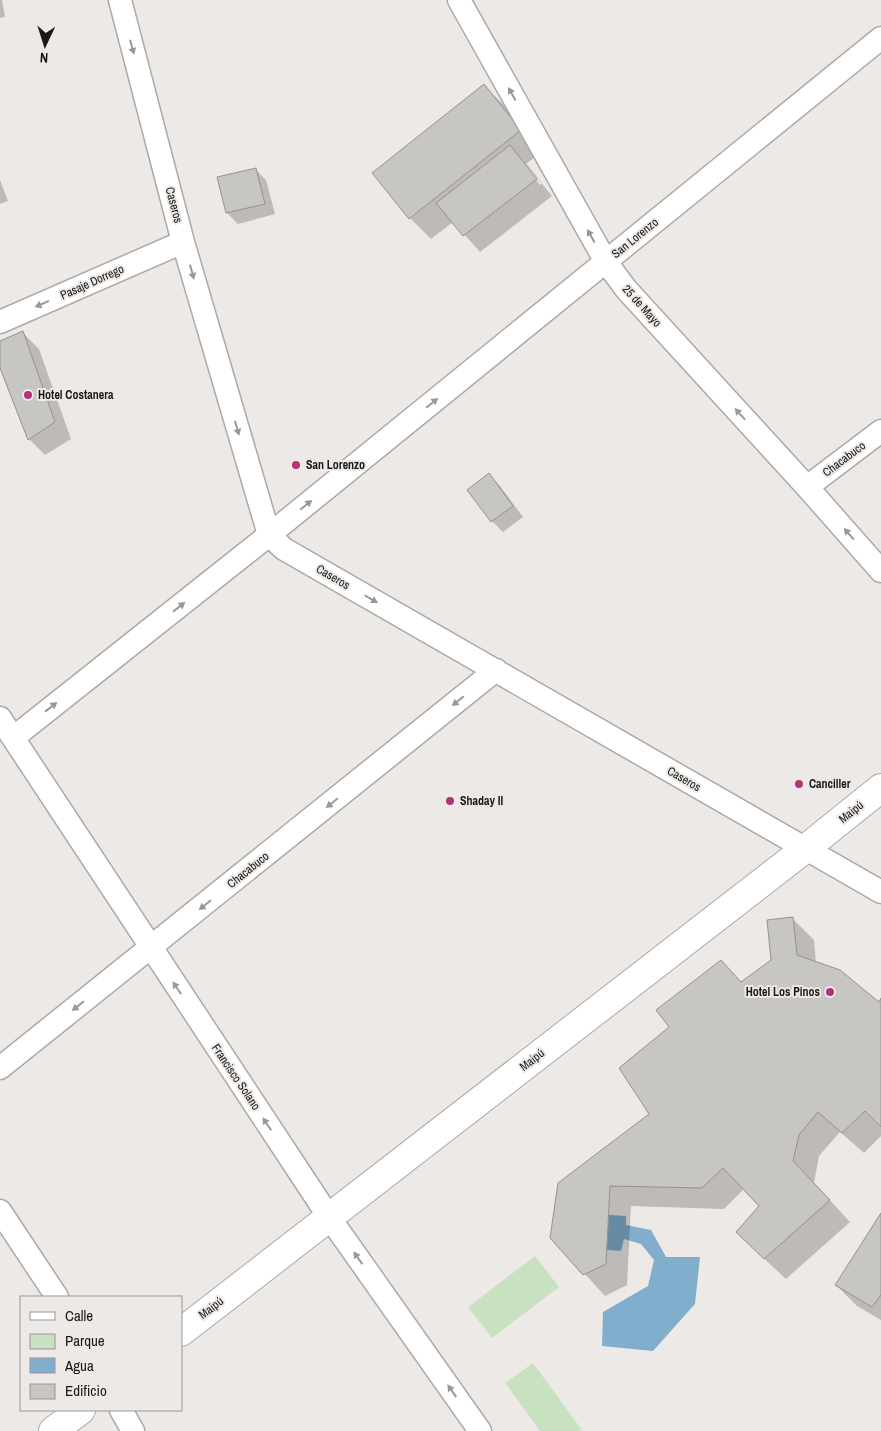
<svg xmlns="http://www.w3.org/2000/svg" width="881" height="1431" viewBox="0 0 881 1431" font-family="'Archivo Narrow',sans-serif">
  <rect width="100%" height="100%" fill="#ede9e6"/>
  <!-- green -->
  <path fill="#c8e2c1" d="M535,1256L559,1287L492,1338L468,1307Z
    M533,1363L582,1430L580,1431H540L505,1383Z"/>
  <!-- water -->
  <path fill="#82aece" d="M579,1213L626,1216V1225L651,1230L666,1257H700L695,1304L653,1351L602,1346L603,1312L648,1286L654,1260L641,1244L624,1239L621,1251L576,1247Z"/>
  <!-- shadow -->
  <path fill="#0003" fill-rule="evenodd" d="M0,0H2L5,17L0,18Z
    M484,86L505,106L541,152L526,164L552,196L480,252L453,222L431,239L410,218ZM524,164H527L542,183L540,185Z
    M255,169L266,180L275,214L238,224L227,213Z
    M0,180L8,201L0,204Z
    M23,333L39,349L71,439L45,455L29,439L0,365V342Z
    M489,475L500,486L523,517L503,532L492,521L469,490Z
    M793,919L814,940L816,963L879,1004L881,1001V1136L864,1153L840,1132L819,1156L814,1183L850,1222L786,1279L758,1253L761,1206L744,1189L724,1209L631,1206L627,1285L605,1296L551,1237L651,1114L670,1027L742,983L772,960Z
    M881,1216V1320L857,1306L836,1285Z"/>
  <!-- building -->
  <path fill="#c8c6c2" stroke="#94918e" d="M484,84L521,130L409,219L372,173Z
    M510,145L537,179L463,236L436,203Z
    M256,168L265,204L226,213L217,177Z
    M23,331L55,422L28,440L0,368V341Z
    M489,473L513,506L491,522L467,490Z
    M793,917L797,955L840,970L879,1002L881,998V1127L865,1111L842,1133L818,1112L799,1135L793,1161L830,1200L764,1259L736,1232L759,1206L723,1168L702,1188L610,1186L606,1264L583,1275L550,1238L558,1183L649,1114L619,1068L669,1027L656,1010L721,960L741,982L771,960L767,920Z
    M881,1213V1295L872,1307L835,1285Z"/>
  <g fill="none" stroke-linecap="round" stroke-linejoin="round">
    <!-- minor casing -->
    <g stroke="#aca9a6" stroke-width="25">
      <path id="minor" d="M120,0L183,242L269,535L284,549L881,892
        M459,0L606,262L626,289L807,487L881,571
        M0,322L183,242
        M807,487L881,431
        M0,718L329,1217L480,1431
        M13,738L269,535L881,38
        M0,1068L496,670
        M0,1211L57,1297
        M121,1410L133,1431"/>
    </g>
    <!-- secondary casing -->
    <g stroke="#aca9a6" stroke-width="30">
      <path id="secondary" d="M181,1332L805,849L881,788
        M53,1431L81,1410"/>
    </g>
    <!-- minor -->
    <use href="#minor" stroke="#fff" stroke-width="22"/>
    <!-- secondary -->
    <use href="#secondary" stroke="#fff" stroke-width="28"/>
  </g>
  <!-- one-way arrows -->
  <defs><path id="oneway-solid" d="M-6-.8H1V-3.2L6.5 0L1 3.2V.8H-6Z" transform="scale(1.25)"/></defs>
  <g fill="#989897">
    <use href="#oneway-solid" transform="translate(132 47) rotate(75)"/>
    <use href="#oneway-solid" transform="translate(512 94) rotate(-119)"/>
    <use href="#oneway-solid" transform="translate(591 236) rotate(-119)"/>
    <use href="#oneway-solid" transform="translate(192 272) rotate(74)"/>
    <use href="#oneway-solid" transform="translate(42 304) rotate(156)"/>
    <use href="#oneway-solid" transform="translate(432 403) rotate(-39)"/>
    <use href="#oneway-solid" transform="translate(740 414) rotate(-132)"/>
    <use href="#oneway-solid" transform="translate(237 428) rotate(74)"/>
    <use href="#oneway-solid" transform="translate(306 505) rotate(-39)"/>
    <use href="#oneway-solid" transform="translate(849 534) rotate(-131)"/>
    <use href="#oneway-solid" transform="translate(371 599) rotate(30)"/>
    <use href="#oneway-solid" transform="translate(179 607) rotate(-38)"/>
    <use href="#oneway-solid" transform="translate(458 701) rotate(141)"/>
    <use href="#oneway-solid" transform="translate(51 707) rotate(-38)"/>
    <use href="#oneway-solid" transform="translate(332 803) rotate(141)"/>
    <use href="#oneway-solid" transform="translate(205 905) rotate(141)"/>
    <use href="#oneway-solid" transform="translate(177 988) rotate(-124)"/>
    <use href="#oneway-solid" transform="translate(78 1006) rotate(141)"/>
    <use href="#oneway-solid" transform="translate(267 1124) rotate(-124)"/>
    <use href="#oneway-solid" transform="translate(358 1258) rotate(-125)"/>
    <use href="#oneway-solid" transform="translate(452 1391) rotate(-125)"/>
  </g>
  <!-- markers -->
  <g fill="#b4327a" stroke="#ede9e6" stroke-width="2">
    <circle cx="28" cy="395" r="5"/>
    <circle cx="296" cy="465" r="5"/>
    <circle cx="799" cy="784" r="5"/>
    <circle cx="450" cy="801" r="5"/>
    <circle cx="830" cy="992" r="5"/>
  </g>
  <g text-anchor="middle" stroke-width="4" stroke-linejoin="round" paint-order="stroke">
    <!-- street labels -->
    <g font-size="12" fill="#1a1918" stroke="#ede9e6">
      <text transform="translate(174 205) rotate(75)" y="4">Caseros</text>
      <text transform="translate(635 238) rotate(-39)" y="4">San Lorenzo</text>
      <text transform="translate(92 282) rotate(-24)" y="4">Pasaje Dorrego</text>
      <text transform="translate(642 306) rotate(48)" y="4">25 de Mayo</text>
      <text transform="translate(844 459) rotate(-37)" y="4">Chacabuco</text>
      <text transform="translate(333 577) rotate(30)" y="4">Caseros</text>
      <text transform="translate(684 779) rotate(30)" y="4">Caseros</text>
      <text transform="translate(851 812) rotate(-39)" y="4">Maipú</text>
      <text transform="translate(248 870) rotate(-39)" y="4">Chacabuco</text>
      <text transform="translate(532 1060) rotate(-38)" y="4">Maipú</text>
      <text transform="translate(236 1077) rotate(56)" y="4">Francisco Solano</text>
      <text transform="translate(211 1308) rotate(-38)" y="4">Maipú</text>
    </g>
    <!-- poi labels -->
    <g font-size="12" font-weight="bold" fill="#1a1918" stroke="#ede9e6" text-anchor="start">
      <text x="38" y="399">Hotel Costanera</text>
      <text x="306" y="469">San Lorenzo</text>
      <text x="809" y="788">Canciller</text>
      <text x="460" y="805">Shaday II</text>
      <text x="820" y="996" text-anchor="end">Hotel Los Pinos</text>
    </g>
  </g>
  <!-- legend -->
  <rect x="20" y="1296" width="162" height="115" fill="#ede9e6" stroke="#999694"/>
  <rect x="30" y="1312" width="25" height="8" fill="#ffffff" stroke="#999694"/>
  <text x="65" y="1321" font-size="15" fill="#1a1918">Calle</text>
  <rect x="30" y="1334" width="25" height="15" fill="#c8e2c1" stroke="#999694"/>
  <text x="65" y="1346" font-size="15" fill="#1a1918">Parque</text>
  <rect x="30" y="1358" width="25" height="15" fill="#82aece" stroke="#999694"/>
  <text x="65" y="1371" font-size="15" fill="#1a1918">Agua</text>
  <rect x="30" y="1384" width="25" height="15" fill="#c8c6c2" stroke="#999694"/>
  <text x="65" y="1396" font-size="15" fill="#1a1918">Edificio</text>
  <!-- north arrow -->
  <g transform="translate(45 45) rotate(184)" stroke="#ede9e6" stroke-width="4" paint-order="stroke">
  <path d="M0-4L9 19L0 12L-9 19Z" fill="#1a1918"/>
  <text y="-8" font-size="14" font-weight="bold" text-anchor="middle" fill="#1a1918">N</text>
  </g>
</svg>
